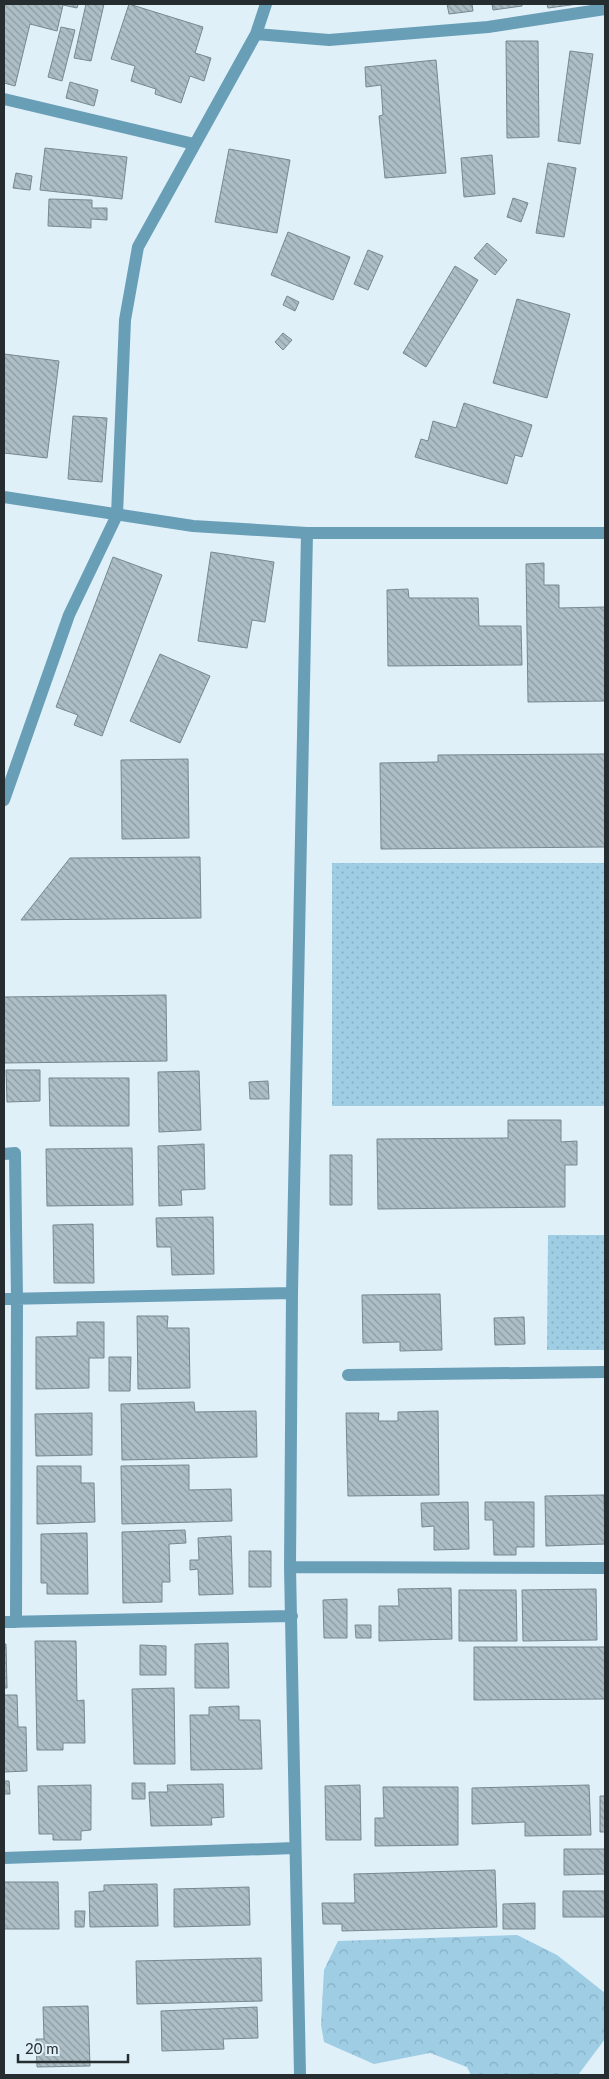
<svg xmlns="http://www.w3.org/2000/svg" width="609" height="2079" viewBox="0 0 609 2079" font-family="Lato,sans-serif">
  <defs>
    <pattern id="grass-dots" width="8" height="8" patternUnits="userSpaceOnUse" patternTransform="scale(1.25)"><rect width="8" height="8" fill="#9ecde4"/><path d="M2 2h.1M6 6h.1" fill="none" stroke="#88b0c4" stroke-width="1.8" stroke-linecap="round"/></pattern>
    <pattern id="forest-crowns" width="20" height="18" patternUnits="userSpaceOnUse" patternTransform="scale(1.25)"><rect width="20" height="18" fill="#9ecde4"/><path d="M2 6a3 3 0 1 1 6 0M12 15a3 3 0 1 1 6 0" fill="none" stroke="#88b0c4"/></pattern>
    <pattern id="building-back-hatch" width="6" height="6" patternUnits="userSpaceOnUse" patternTransform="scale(1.25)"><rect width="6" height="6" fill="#adbec6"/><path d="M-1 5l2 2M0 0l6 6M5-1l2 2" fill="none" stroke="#8d9ba1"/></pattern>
  </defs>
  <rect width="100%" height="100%" fill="#dff0f9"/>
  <!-- grass -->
  <path fill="url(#grass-dots)" d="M332,863H605V1106H332Z
    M548,1235H605V1350H547Z"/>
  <!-- forest -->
  <path fill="url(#forest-crowns)" d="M517,1935L557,1955L605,1993V2039L578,2075H471L467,2067L430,2053L374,2064L324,2042L321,2025L324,1970L338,1941Z"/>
  <!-- building -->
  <path fill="url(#building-back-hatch)" stroke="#788890" d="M4,4H78L77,8L63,5L57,31L30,24L15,86L4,83Z
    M86,4H104L91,61L74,58Z
    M129,4L203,27L195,53L211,58L204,81L190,76L181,103L155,94L156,89L131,81L135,66L111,59Z
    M447,4H472L473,11L449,14Z
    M492,4H522V6L493,10Z
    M547,4H578L548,8Z
    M61,27L75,30L62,81L48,77Z
    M506,41H538L539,137L507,138Z
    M570,51L593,54L580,144L558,141Z
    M436,60L446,173L385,178L379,116L383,115L381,85L366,87L365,67Z
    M70,82L98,90L94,106L66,98Z
    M45,148L127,157L122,199L40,190Z
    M229,149L290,160L277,233L215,222Z
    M492,155L495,194L464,197L461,158Z
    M548,163L576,168L564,237L536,233Z
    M16,173L32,176L30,190L13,188Z
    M513,198L528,203L521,222L507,217Z
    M49,199L92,200V208H107V220L91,219V228L48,226Z
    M288,232L350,257L333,300L271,275Z
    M487,243L507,260L495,275L474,258Z
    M368,250L383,256L368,290L354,284Z
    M455,266L478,280L426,367L403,353Z
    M287,296L299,302L295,311L283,305Z
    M517,299L570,314L547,398L493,383Z
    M283,333L292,340L283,350L275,342Z
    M4,354L59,361L47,458L4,453Z
    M464,403L532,425L522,457L515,455L507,484L415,457L421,439L428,441L433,421L456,428Z
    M73,416L107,418L102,482L68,479Z
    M211,552L274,562L265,622L252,620L247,648L198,641Z
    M113,557L162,575L102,736L74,725L78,715L56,707Z
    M544,563V585H559V608L605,607V701L528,702L526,564Z
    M408,589L409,598H478L479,626H521L522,665L388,666L387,590Z
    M160,654L210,676L180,743L130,721Z
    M605,754V847L381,849L380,763L438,762V755Z
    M188,759L189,838L122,839L121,760Z
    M200,857L201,918L21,920L70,858Z
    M166,995L167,1061L4,1063V997Z
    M6,1070H40V1101L7,1102Z
    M199,1071L201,1130L159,1132L158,1072Z
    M49,1078H129V1126H50Z
    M268,1081L269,1099H250L249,1082Z
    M508,1120H561V1142L577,1141V1165H565V1207L378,1209L377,1139L508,1138Z
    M204,1144L205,1189L181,1190L182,1205L159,1206L158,1146Z
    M132,1148L133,1205L47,1206L46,1149Z
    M330,1155H352V1205H330Z
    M213,1217L214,1274L172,1275L171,1247H157L156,1218Z
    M93,1224L94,1283H54L53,1225Z
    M440,1294L442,1350L400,1351V1342L363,1343L362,1295Z
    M137,1316H168L167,1328H189L190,1388L138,1389Z
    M524,1317L525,1344L495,1345L494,1318Z
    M77,1322H104V1358H89V1388L36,1389V1337L77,1336Z
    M109,1357H131L130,1391H109Z
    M194,1402L195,1412L256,1411L257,1457L122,1460L121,1404Z
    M438,1411L439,1495L348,1496L346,1413H379L378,1421H398V1412Z
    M92,1413V1455L36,1456L35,1414Z
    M189,1465V1490L231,1489L232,1521L122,1524L121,1466Z
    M37,1466H81V1483H94L95,1522L37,1524Z
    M604,1495L605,1544L546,1546L545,1496Z
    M468,1502L469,1549L434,1550V1526L422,1527L421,1503Z
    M485,1502H534V1547H516V1555H494L493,1520H485Z
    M185,1530L186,1543L169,1544L170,1582H162V1602L123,1603L122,1532Z
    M87,1533L88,1594H47V1583H41V1534Z
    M231,1536L233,1594L199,1595L198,1569L190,1570V1560H199L198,1538Z
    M249,1551H271V1587H249Z
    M451,1588L452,1639L379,1641V1606H399L398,1589Z
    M596,1589L597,1640L523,1641L522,1590Z
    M459,1590H516L517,1641H459Z
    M347,1599V1638H324L323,1600Z
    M355,1625H371V1638H356Z
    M35,1641H76L77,1701L84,1700L85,1743H63V1750H37Z
    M228,1643L229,1688H195V1644Z
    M4,1644H6L7,1688H4Z
    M140,1645L166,1646V1675H140Z
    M474,1647H605V1699L474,1700Z
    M174,1688L175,1764H134L132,1689Z
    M4,1695H17L18,1727H26L27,1771L4,1772Z
    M239,1706V1720H260L262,1769L191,1770L190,1715H209V1707Z
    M4,1781H9L10,1794H4Z
    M132,1783H145V1799H132Z
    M223,1784L224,1817L211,1818L212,1825L151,1826L149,1792H168L167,1785Z
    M91,1785V1830L81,1831V1840H53V1834H39L38,1786Z
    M360,1785L361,1840H326L325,1786Z
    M589,1785L591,1835L525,1836V1822L472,1824V1788Z
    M383,1787H458V1845L375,1846V1818H384Z
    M600,1796H605V1832H600Z
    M564,1849H605V1874L564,1875Z
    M495,1870L497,1927L342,1931V1924H323L322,1903H355L354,1874Z
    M4,1882H58L59,1929H4Z
    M157,1884L158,1926L90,1927L89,1892L104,1891V1885Z
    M249,1887L250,1925L174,1927V1889Z
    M563,1891H605V1917H563Z
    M535,1903V1929H503V1904Z
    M75,1911H85L84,1927H75Z
    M261,1958L262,2001L137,2004L136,1961Z
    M88,2006L90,2066L37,2067L36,2039H44L43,2007Z
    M257,2007L258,2038L223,2039L224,2049L162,2051L161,2011Z"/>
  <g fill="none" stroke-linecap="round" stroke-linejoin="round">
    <!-- minor -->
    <path stroke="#699eb7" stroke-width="12" d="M256,34L329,40L488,27L605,9
      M4,99L194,144
      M4,800L69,615L117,515L125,320L138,247L256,34L266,4
      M4,1154L15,1153L17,1299L16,1622
      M4,1299L292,1293
      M348,1375L605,1372
      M290,1567L605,1568
      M4,1622L292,1616
      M4,1858L295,1848
      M300,2075L290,1567L292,1293L307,533"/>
    <!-- tertiary -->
    <path stroke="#699eb7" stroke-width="12" d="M4,497L193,526L307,533H605"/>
  </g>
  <!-- border -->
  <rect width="609" height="2079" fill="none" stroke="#262d30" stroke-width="10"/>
  <!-- scale -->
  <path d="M18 2054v8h110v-8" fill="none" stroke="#262d30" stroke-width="2.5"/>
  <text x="25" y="2054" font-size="15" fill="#262d30" stroke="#dff0f9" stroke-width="4" paint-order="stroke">20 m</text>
</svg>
